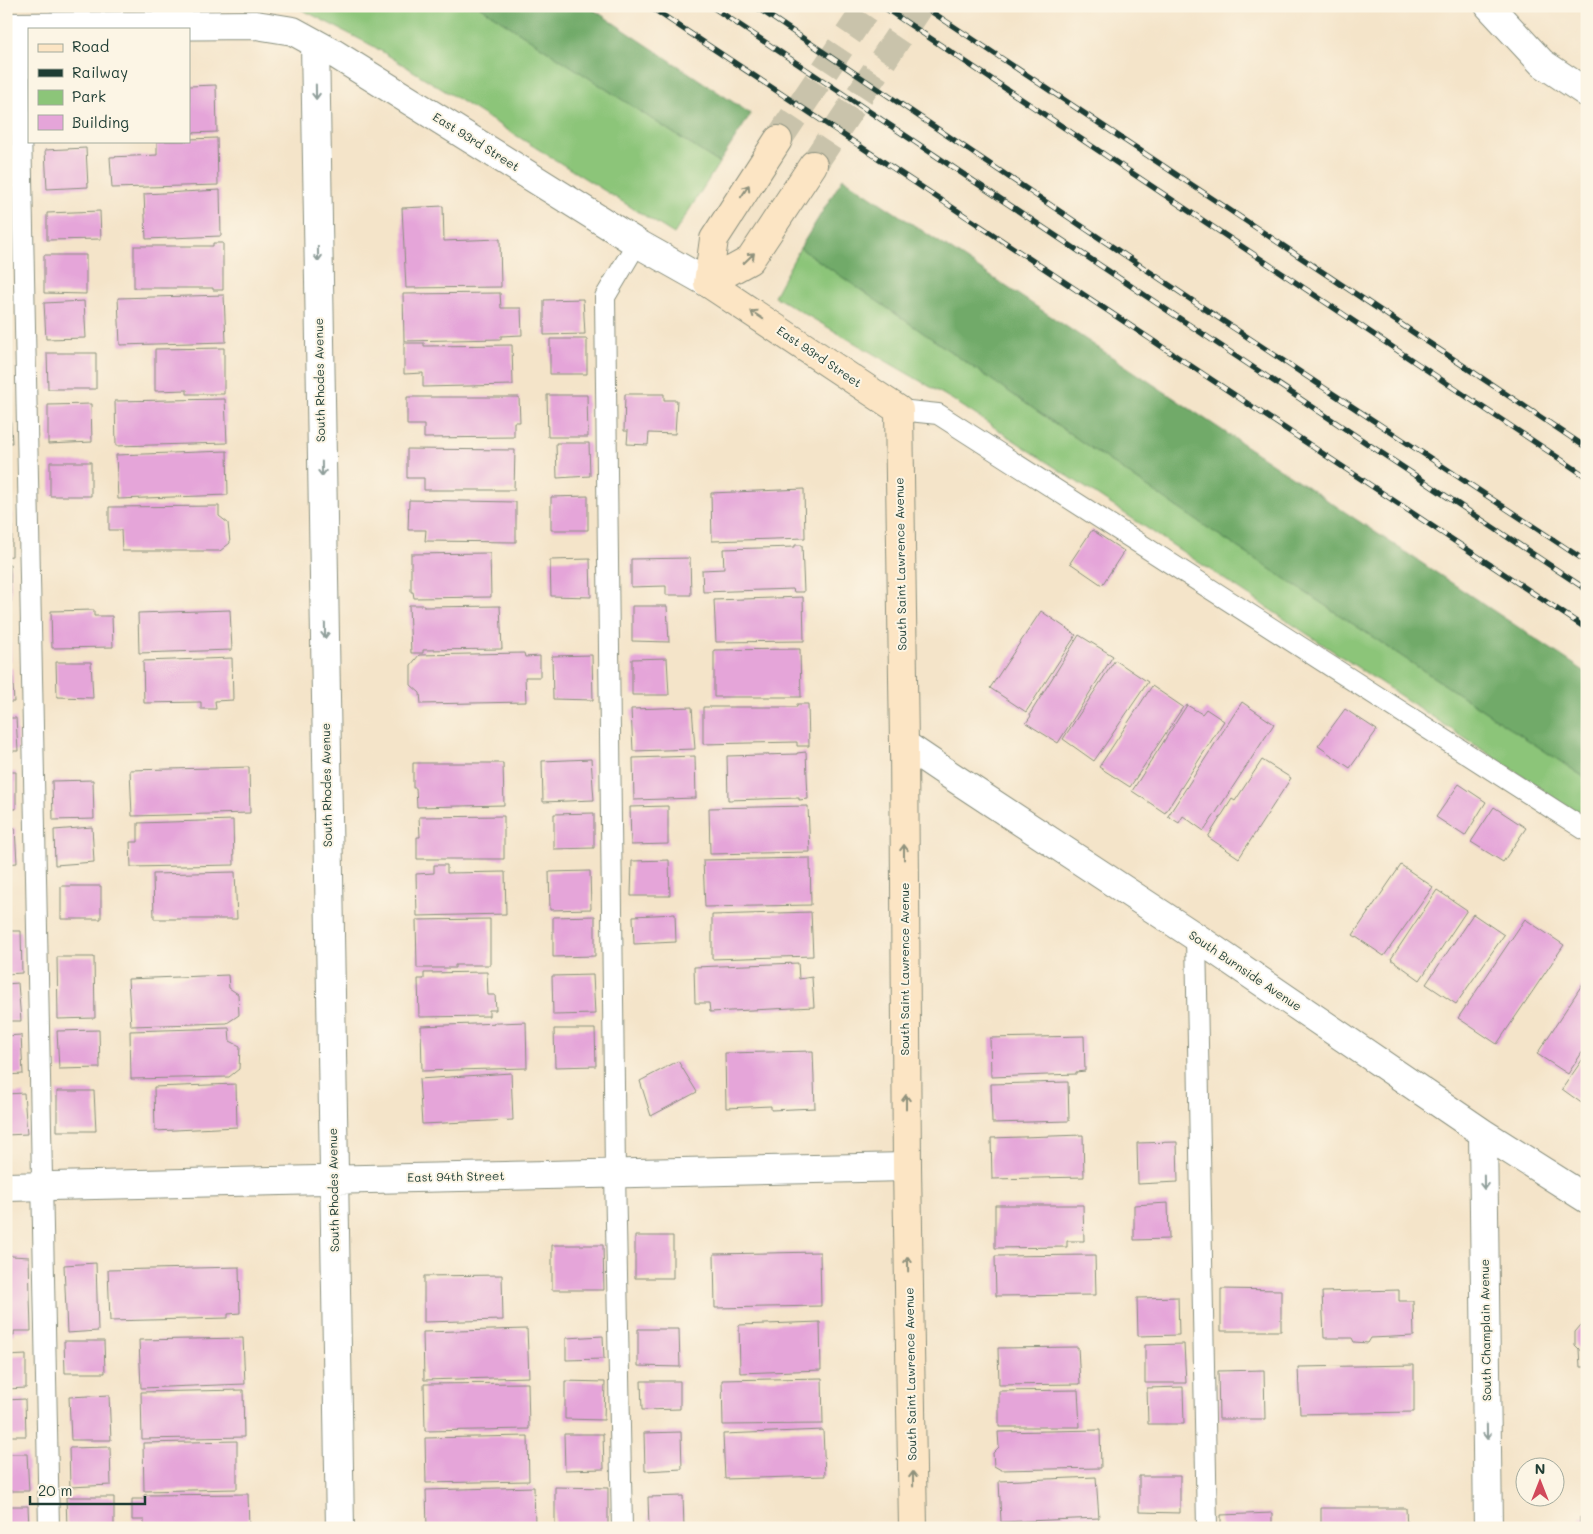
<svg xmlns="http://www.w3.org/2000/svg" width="1593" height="1534" viewBox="0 0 1593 1534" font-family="Mali,sans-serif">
  <rect width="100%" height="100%" fill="#fcf5e5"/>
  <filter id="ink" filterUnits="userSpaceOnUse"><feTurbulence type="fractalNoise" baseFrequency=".02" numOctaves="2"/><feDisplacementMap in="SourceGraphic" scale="10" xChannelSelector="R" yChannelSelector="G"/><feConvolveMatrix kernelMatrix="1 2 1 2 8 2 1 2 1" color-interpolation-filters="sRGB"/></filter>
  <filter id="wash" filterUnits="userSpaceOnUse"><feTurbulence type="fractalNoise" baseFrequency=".0096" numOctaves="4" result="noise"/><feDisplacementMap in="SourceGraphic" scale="20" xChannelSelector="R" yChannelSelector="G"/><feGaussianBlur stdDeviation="1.12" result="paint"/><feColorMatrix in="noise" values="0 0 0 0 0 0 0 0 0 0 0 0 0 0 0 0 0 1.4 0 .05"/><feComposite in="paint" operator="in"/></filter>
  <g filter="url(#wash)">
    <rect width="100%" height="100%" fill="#f4e4c9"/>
    <!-- green -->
    <path fill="#8cc579" stroke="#568156" d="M295,6H479L719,163L674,234L373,46Z
      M800,248L1175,506L1587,779V822L1528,780L953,400L774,296Z"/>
    <!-- forest -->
    <path fill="#71aa69" stroke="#48744e" d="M479,6H588L751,114L719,163Z
      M843,178L1587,673V779L1175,506L800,248Z"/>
    <g id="blocks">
      <!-- building -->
      <path fill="#e5a5d9" d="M216,85L217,132L189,133V86Z
        M217,138L218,185L112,188L110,157L157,155V141H189V139Z
        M86,148L88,187L47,189L45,150Z
        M220,190L221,236L146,239L144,194Z
        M443,206L444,241L500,239L501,287L406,288L402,208Z
        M100,211L101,239L47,240V213Z
        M213,243H223V290H213V288H134V246H213Z
        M44,255H86V294L44,293Z
        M500,293L501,308H521L522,335L501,336V339L404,341L403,294Z
        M224,295L226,342L120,345L118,298Z
        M583,299L585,334L544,335V300Z
        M84,301L86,338L46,339L44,303Z
        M550,339H587V374H550Z
        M404,343H424V346L512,345L513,385L423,387V373L404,374Z
        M224,348V394H187V390L155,391V349Z
        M47,353H96V389H48Z
        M6,354H8L9,381H6Z
        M625,394H664V400H677L675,434L649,433L648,445L627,444L628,431H624Z
        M547,395H587L588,437H548Z
        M407,397H519L520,422H514V437L424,438V425H407Z
        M225,399L227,443L116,446L115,401Z
        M91,404L92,442L48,444V405Z
        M6,406H10L12,443H6Z
        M556,443H589L590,476L557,478Z
        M407,449L515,450L514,490H424V478H407Z
        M227,451L228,495L118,499L116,455Z
        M50,462H91V496H50Z
        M804,489L805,538L712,541L711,493Z
        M588,496V530H551V497Z
        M409,500L516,502V542L425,541L426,530H408Z
        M219,506V516L228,523L230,543L220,551H122L121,530H109V507Z
        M6,514H12V556L6,557Z
        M1092,530L1124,551L1102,585L1070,563Z
        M795,545H802L804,592H794L793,589L703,592L702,570L724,569L723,549L795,547Z
        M490,553L491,597L414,598L413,592H411V554Z
        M690,558L691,595H666V586L631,587V559Z
        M590,559L591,597L551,596L550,560Z
        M6,565H10L11,602H6Z
        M803,597L804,641L716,642L714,600Z
        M409,605H424V607L500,606L502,649L423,650V653H411Z
        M632,606H667L669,642L632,641Z
        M94,610V616H112L113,647L52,648L51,611Z
        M230,610L232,650L139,653L138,613Z
        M1041,611L1076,635L1026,712L990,688Z
        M6,634H10L11,661H6Z
        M1079,635L1113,656L1058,743L1026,723L1031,716L1030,714Z
        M800,649L801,697H714V650Z
        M524,653L525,657L540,656V677H525L526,702L421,704L420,693L411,685V665L419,655Z
        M592,655L593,700L553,699L552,656Z
        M232,658L233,700L215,701L216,709H201V702L144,703L143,661Z
        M667,658L669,695H632V659Z
        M1115,660L1148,682L1094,761L1063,739Z
        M56,662H91L93,698L57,697Z
        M6,668H12L14,702H6Z
        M1152,686L1183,707L1130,787L1099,767Z
        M1242,702L1274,724L1204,831L1183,816L1179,823L1168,816Z
        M797,704H808L809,746H797V742L703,744V707H797Z
        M1187,705L1202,714L1206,709L1224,721L1165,813L1132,791Z
        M692,707L695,749L633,751L631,709Z
        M1345,709L1377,730L1350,768L1318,746Z
        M6,718H16L18,751H6Z
        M806,752L808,799L799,800V798L728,800L727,756L797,754V753Z
        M695,756L696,798L634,800L633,758Z
        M591,759L594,800L543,802L542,761Z
        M1262,760L1291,778L1239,858L1208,837L1232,799L1235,801Z
        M413,763H503L504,805L417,807L416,788H413Z
        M249,767L250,813L132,816L130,770Z
        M6,772H16V809H6Z
        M93,780L94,819L53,820L52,781Z
        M1459,784L1486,802L1465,836L1436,817Z
        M668,806V844L631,845L630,807Z
        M808,806L810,852L710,854L709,808Z
        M1494,807L1526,828L1503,862L1471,842Z
        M594,813V848L554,849V814Z
        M504,816V859H417V837H420L419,817Z
        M233,820L234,865L131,867L130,842H138V823Z
        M92,827L94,862L55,865L54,830Z
        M6,828H15L17,863L6,864Z
        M810,858L811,905L705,907L703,860Z
        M669,860L670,896H631L632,861Z
        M434,865H447V873L505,872L506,914L417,916L416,874L434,873Z
        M1401,865L1433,887L1384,956L1353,935Z
        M590,871L591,909L550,910L549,872Z
        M235,872L237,919H154L153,874Z
        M61,886H101V919H61Z
        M1437,890L1467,910L1420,980L1391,959Z
        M811,912L813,956L712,959V915Z
        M675,914L676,942L634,944L633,916Z
        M1473,914L1504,935L1456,1004L1426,984Z
        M595,916V956L553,957V917Z
        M490,919V965H455V968H417L416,920Z
        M1525,919L1564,945L1497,1044L1458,1018Z
        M6,931H21L22,973L6,974Z
        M57,957H94L95,1018L58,1019Z
        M798,963L799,979L812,977L814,1007L710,1012L709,1003H695L694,967Z
        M487,972L488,995H495L496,1010H489V1016L419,1017L418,979H424V973Z
        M228,975L229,988L238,994L239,1015L227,1023L131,1026L128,979Z
        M593,975L595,1014L553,1015L552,976Z
        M1587,977V1045L1568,1074L1537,1054Z
        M18,983L21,1021H6V984Z
        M526,1022L527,1068L422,1071L421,1026Z
        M229,1028L230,1041L240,1046L239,1069L229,1077L131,1079L130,1031Z
        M554,1029H595L596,1066L555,1067Z
        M99,1030L100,1068L59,1069L57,1031Z
        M21,1035L23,1074L6,1075V1036Z
        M1084,1036L1085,1071L1076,1072V1074L991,1077L990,1038Z
        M813,1051L815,1108L771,1110V1106L726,1108L725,1053Z
        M1587,1053V1107L1562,1089Z
        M678,1061L697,1092L651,1116L640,1081Z
        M511,1073L513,1120L422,1124L419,1079Z
        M1068,1082L1069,1121L992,1123L991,1084Z
        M236,1084L237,1127L155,1131L154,1087Z
        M57,1091H94L96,1131H57Z
        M24,1093L27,1134L6,1135V1094Z
        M1083,1135L1084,1177L992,1179L991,1138Z
        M1177,1142L1178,1182L1138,1184L1137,1143Z
        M1168,1203L1169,1239L1134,1240V1205Z
        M995,1205H1083L1084,1241H1067V1247L995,1248Z
        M635,1236H673V1278H635Z
        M552,1245H603L604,1290H552Z
        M6,1250L12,1256L29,1257L31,1331H14V1335L6,1334Z
        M820,1252L821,1306L715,1308L714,1254Z
        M1095,1255L1096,1295L996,1296L995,1256Z
        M96,1263L98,1331L67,1333L64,1265Z
        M239,1267L240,1313L228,1314V1318L110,1321L108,1270Z
        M502,1275L503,1320L424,1322V1276Z
        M1221,1289L1281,1290V1331H1221Z
        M1399,1290V1301H1413L1414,1336L1371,1338L1368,1343L1354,1342L1352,1338H1324L1322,1292Z
        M1178,1297L1179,1335L1138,1336L1137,1298Z
        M820,1322L821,1370L740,1373L739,1325Z
        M1581,1325H1587V1367H1580L1579,1349L1575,1345V1332Z
        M527,1329L529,1377L424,1380L423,1332Z
        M638,1329H679L680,1367L638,1366Z
        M603,1336L604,1359L566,1360V1338Z
        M243,1338L245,1384L141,1388L139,1340Z
        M64,1341H104L105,1373H65Z
        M1184,1344L1186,1383H1145V1345Z
        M1078,1347L1080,1384L999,1385L998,1348Z
        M26,1355V1388L6,1389V1356Z
        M1414,1365V1412L1300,1414L1298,1367Z
        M1264,1370L1265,1419H1219L1218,1371Z
        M822,1378L823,1424L723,1425L722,1380Z
        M565,1381L605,1382L604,1420L565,1419Z
        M641,1381H680V1409L642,1410Z
        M528,1383L529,1429L425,1431L424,1384Z
        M1183,1387L1184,1424H1148L1147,1388Z
        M243,1390L244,1437L142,1439L141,1392Z
        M1078,1390L1080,1427H999V1391Z
        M109,1395L111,1440H71L69,1397Z
        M25,1399L26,1436H6V1400Z
        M823,1430L825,1476L725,1479L723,1434Z
        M1100,1430L1101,1468L1001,1470L994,1466L993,1453L999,1447L998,1432Z
        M681,1432L682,1469L645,1471L644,1433Z
        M564,1434H603L604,1469L565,1470Z
        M528,1436L529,1481L426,1483L425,1438Z
        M237,1441V1489L144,1491L143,1443Z
        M110,1447L111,1485L70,1487L69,1448Z
        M6,1454H27L29,1491H6Z
        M1139,1476H1180V1513L1139,1512Z
        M1096,1477L1099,1518L1001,1522L999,1481Z
        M534,1487L535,1525H530V1528H427L426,1490Z
        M555,1487L608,1488V1527H555Z
        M248,1494L249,1528H144V1520H132V1499H144V1495Z
        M683,1496L684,1528H649L648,1497Z
        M66,1497H114V1528H67Z
        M6,1506H28L29,1528H6Z
        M1321,1508H1406L1407,1528H1321Z
        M1272,1513V1528H1221V1515Z
        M1580,1517H1587V1528H1580Z"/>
    </g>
  </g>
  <g filter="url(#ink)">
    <use href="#blocks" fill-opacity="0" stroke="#8a907e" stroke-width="1"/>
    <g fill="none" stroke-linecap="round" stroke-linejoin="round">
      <!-- secondary-tunnel -->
      <path stroke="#c9c3ab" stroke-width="28" stroke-dasharray="28 14" stroke-linecap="butt" d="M778,140L868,6
        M813,165L919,6"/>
      <!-- lane casing -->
      <g stroke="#8a907e" stroke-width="22">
        <path id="lane" d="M19,27L49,1528
          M899,410L938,414L1587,831
          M1196,937L1207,1528
          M622,1528L615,1173L605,297L637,243"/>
      </g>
      <!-- street casing -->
      <g stroke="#8a907e" stroke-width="30">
        <path id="street" d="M1489,6L1542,63L1587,93
          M6,27L256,25L293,31L335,54L637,243L708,283
          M315,43L340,1528
          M904,744L950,775L1196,937L1483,1133L1587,1199
          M1483,1133L1488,1528
          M6,1187L907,1167"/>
      </g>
      <!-- secondary casing -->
      <g stroke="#8a907e" stroke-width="30">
        <path id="secondary" d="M708,283L899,410L904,744L907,1167L913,1528
          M708,283L750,260L813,165
          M708,283L714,239L778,140"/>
      </g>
      <!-- lane -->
      <use href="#lane" stroke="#fff" stroke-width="20"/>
      <!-- street -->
      <use href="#street" stroke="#fff" stroke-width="28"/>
      <!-- secondary -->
      <use href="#secondary" stroke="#fce5c4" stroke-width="28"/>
      <!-- rail casing -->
      <g stroke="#1f3d34" stroke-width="5.5">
        <path id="rail" d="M649,6L1587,629
          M711,6L1587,590
          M755,6L1193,301L1587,562
          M882,6L1587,477
          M923,6L1587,448"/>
      </g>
      <!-- rail -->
      <use href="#rail" stroke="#fcf5e5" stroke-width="4" stroke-dasharray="11" stroke-linecap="butt"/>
    </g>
    <!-- one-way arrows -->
    <defs><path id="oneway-shaft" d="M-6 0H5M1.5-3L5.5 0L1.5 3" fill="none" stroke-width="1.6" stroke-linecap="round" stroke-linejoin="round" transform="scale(1.25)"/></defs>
    <g stroke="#8f9e9a">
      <use href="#oneway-shaft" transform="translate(316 92) rotate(89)"/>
      <use href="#oneway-shaft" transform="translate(318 254) rotate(89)"/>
      <use href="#oneway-shaft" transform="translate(322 469) rotate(89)"/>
      <use href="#oneway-shaft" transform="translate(325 631) rotate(89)"/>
      <use href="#oneway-shaft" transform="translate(1484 1182) rotate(89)"/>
      <use href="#oneway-shaft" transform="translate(1487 1432) rotate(89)"/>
    </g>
    <g stroke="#8e917c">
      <use href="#oneway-shaft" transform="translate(745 191) rotate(-57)"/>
      <use href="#oneway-shaft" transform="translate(749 258) rotate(-44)"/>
      <use href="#oneway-shaft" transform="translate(757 315) rotate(-146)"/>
      <use href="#oneway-shaft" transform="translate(904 852) rotate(-90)"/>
      <use href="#oneway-shaft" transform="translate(906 1102) rotate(-90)"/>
      <use href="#oneway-shaft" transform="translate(908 1264) rotate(-91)"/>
      <use href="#oneway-shaft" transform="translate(913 1479) rotate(-91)"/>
    </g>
  </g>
  <g text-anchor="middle" stroke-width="4" stroke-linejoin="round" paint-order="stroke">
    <!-- street labels -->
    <g font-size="12" fill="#1f3d34" stroke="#fcf5e5">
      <text transform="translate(476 142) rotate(32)" y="4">East 93rd Street</text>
      <text transform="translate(819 357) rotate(34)" y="4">East 93rd Street</text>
      <text transform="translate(320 380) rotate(-91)" y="4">South Rhodes Avenue</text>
      <text transform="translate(901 564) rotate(-91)" y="4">South Saint Lawrence Avenue</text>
      <text transform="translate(327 785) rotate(-91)" y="4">South Rhodes Avenue</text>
      <text transform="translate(905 969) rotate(-90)" y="4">South Saint Lawrence Avenue</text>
      <text transform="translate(1245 971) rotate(34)" y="4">South Burnside Avenue</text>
      <text transform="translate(456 1177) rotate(-1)" y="4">East 94th Street</text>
      <text transform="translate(334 1190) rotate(-91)" y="4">South Rhodes Avenue</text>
      <text transform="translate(1486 1330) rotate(-91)" y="4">South Champlain Avenue</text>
      <text transform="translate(911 1374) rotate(-91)" y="4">South Saint Lawrence Avenue</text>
    </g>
  </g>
  <!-- margin -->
  <rect width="1593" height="1534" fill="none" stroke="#fcf5e5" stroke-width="25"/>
  <!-- legend -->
  <rect x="28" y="28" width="162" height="115" fill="#fcf5e5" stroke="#a4ab9e"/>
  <rect x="38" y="44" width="25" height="8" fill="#fce5c4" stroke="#a4ab9e"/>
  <text x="72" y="52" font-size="15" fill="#1f3d34">Road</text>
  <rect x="38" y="69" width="25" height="8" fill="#1f3d34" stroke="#a4ab9e"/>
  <text x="72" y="78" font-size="15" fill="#1f3d34">Railway</text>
  <rect x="38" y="90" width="25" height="15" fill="#8cc579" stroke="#a4ab9e"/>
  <text x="72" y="102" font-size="15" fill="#1f3d34">Park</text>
  <rect x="38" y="115" width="25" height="15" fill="#e5a5d9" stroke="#a4ab9e"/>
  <text x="72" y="128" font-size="15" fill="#1f3d34">Building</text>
  <!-- north arrow -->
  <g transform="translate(1540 1482)"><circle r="24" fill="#fcf5e5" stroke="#a4ab9e"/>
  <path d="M0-4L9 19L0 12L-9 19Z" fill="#d1495b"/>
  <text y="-8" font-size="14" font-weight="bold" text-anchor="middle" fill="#1f3d34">N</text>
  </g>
  <!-- scale -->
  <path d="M30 1496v8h115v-8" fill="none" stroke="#1f3d34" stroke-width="2.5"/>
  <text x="38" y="1496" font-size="15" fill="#1f3d34" stroke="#fcf5e5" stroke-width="4" paint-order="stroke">20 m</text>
</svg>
